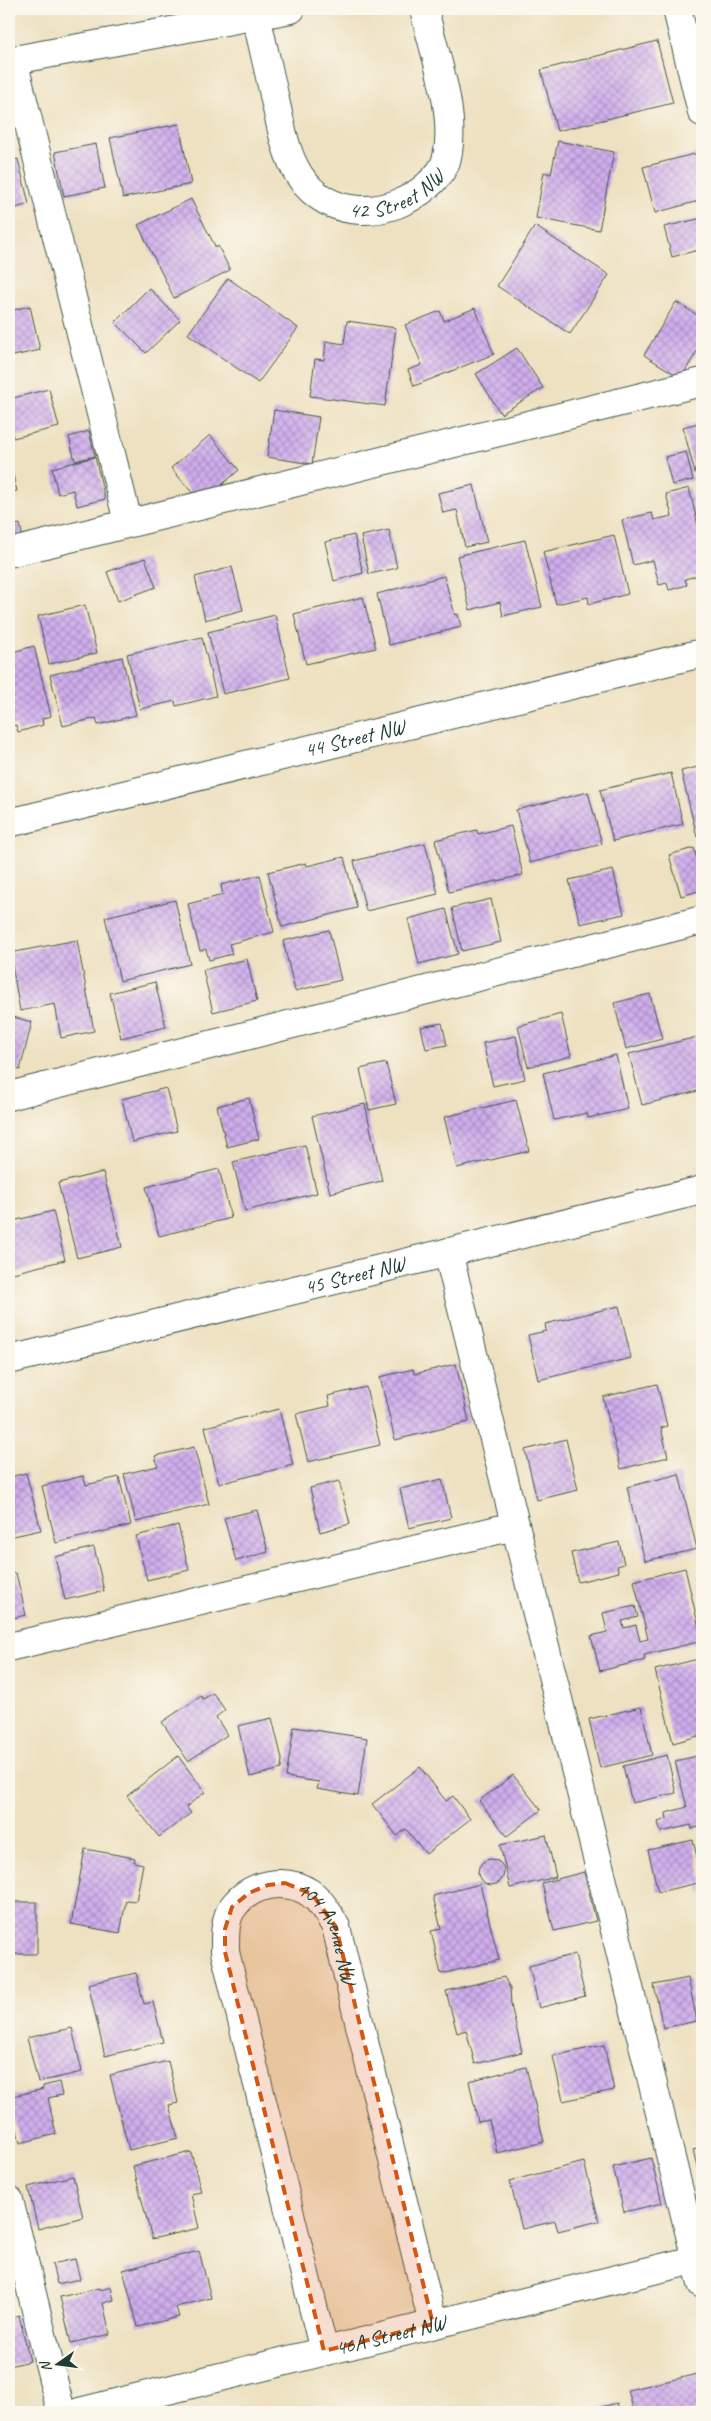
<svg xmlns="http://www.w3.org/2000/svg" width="711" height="2421" viewBox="0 0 711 2421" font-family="Caveat,sans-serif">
  <defs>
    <pattern id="building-cross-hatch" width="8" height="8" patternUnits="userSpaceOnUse" patternTransform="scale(1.25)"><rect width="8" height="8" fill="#d0aded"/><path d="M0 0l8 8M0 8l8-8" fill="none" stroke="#a88ec1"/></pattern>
  </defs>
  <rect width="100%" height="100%" fill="#fbf7ec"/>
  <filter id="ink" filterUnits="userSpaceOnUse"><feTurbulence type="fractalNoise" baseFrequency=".02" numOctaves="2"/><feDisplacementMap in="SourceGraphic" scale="10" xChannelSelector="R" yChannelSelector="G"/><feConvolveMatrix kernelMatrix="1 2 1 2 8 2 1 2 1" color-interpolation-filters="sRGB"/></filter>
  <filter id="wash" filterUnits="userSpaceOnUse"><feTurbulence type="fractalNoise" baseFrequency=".0096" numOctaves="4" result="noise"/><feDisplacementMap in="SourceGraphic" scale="20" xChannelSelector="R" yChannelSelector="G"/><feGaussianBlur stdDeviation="1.12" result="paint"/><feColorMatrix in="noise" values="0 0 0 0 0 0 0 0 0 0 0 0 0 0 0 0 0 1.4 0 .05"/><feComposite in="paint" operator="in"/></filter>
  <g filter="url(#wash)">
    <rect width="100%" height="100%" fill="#eee1c1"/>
    <g id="blocks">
      <!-- building -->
      <path fill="url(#building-cross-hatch)" d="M657,41L673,103L557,131L541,70Z
        M179,124L191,184L123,198L110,138Z
        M558,141L614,152L599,230L536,218L544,172L551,174Z
        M96,144L105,188L64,196L55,152Z
        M698,153L702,170V200L655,213L643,167Z
        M18,159L29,204L9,210V161Z
        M191,199L216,248L218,246L230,270L174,298L138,225Z
        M702,218V249L672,257L664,227Z
        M535,226L609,275L570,334L497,286Z
        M228,278L298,328L258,383L188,334Z
        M149,288L180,320L146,353L115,322Z
        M676,302L702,318V343L681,378L644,355Z
        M30,306L40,350L9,357V311Z
        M475,308L494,354L414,386L408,370L422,365L405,325L440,311L444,321Z
        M347,321L396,328L385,406L310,396L315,359L324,360L326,341L344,344Z
        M517,348L543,388L501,414L476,374Z
        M49,389L59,427L13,438L9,419V399Z
        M274,410L319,417L312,464L267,457Z
        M702,422V471L695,473L683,427Z
        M89,431L95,456L75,461L69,437Z
        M210,435L239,470L201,503L171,468Z
        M686,452L693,480L672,485L665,457Z
        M95,457L105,499L77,506L73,490L58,494L52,468Z
        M9,467H11L17,491L9,493Z
        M474,485L487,542L465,547L457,510L443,513L438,493Z
        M689,488L702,541V574L685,579L687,585L669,590L667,583L659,585L653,560L633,565L622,520L652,513L654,520L672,516L666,494Z
        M20,524L23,538L9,542V526Z
        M389,530L397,568L369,574L361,536Z
        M354,535L363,573L334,581L325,542Z
        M614,535L628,594L589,604L588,597L556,604L543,552Z
        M525,540L542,607L503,616L500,602L470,610L457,556Z
        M145,558L156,587L118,601L107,572Z
        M232,567L243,610L205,620L195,577Z
        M444,576L455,615L458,614L461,627L389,645L377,594Z
        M363,597L376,648L306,664L294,614Z
        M85,605L97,653L49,664L38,616Z
        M275,615L290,678L223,694L208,632Z
        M202,637L216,696L176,706L175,701L140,709L127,654Z
        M34,646L51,716L42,719L43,725L18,732L16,725L9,727V653Z
        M122,657L136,715L98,725L96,718L63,726L50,675Z
        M702,766V836L697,837L681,771Z
        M671,773L683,824L613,841L600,790Z
        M588,792L602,844L530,863L516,810Z
        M511,826L523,875L449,892L435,840L477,830L478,834Z
        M425,843L438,894L366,911L354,861Z
        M694,848L702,878V890L681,896L669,855Z
        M344,857L357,908L282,927L268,872L306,863L307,866Z
        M613,870L624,914L580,924L569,880Z
        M260,875L274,932L229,944L232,954L209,960L206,949L200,951L188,904L223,895L221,885Z
        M491,899L501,942L462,951L452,908Z
        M175,900L190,964L120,981L105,917Z
        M446,909L458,954L419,964L408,919Z
        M329,930L341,980L295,991L283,941Z
        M77,940L94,1031L61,1038L55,1004L20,1011L10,953Z
        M247,959L257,1001L213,1012L203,970Z
        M155,982L166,1027L121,1038L110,993Z
        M650,994L662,1039L626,1049L614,1003Z
        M561,1014L571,1056L528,1067L518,1026Z
        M9,1016L32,1022L20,1070L9,1067Z
        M442,1023L447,1045L426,1049L421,1027Z
        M516,1036L525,1079L493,1086L483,1043Z
        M701,1036L702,1090L642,1105L629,1054Z
        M616,1055L628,1109L588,1118L587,1113L554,1120L543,1073Z
        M386,1063L396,1104L369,1110L360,1069Z
        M166,1088L177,1131L132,1142L122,1099Z
        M249,1098L259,1139L227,1147L217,1106Z
        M516,1100L529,1151L457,1168L444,1117Z
        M365,1104L382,1181L330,1193L312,1116Z
        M305,1145L317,1193L245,1211L233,1162Z
        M219,1169L231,1218L159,1236L146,1187Z
        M103,1172L122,1247L77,1258L58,1183Z
        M53,1211L65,1260L9,1274V1222Z
        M619,1306L631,1358L538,1380L528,1335L546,1331L545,1324Z
        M456,1364L469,1422L395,1440L380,1377L413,1369L414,1374Z
        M657,1384L667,1426L661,1428L668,1457L621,1469L603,1397Z
        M366,1387L380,1445L308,1462L296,1414L330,1406L328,1396Z
        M279,1409L293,1465L219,1484L205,1427Z
        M566,1439L578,1490L537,1500L525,1450Z
        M194,1447L209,1504L136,1522L124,1474L158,1466L155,1456Z
        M26,1473L41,1530L9,1537V1477Z
        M679,1474L697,1549L645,1561L627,1487Z
        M83,1476L86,1485L119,1477L131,1525L56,1543L42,1486Z
        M442,1479L451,1518L409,1528L400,1489Z
        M339,1481L350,1524L320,1532L310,1488Z
        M257,1510L268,1552L236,1561L224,1518Z
        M178,1525L189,1570L147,1580L136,1536Z
        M619,1542L624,1564L617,1566L619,1572L578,1582L571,1553Z
        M94,1547L104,1591L65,1600L55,1557Z
        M685,1568L702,1641L644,1655L645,1660L600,1671L591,1636L607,1632L603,1613L635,1606L638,1617L622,1621L624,1628L636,1625L640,1641L648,1639L634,1581Z
        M16,1573L26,1615L9,1619V1575Z
        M702,1658V1735L673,1743L655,1670Z
        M213,1693L225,1710L216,1717L227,1735L188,1761L162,1722L201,1696L203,1699Z
        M641,1707L652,1755L600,1768L589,1719Z
        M272,1718L282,1759L281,1769L250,1777L238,1726Z
        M294,1727L367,1738L358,1796L317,1789L319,1782L286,1777Z
        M667,1755L676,1793L632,1803L623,1766Z
        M702,1755V1826L692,1829L691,1825L661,1832L658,1822L667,1819L666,1813L687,1807L675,1761Z
        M178,1756L205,1792L186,1807L191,1813L159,1837L127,1796Z
        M420,1767L446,1801L453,1796L470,1819L426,1854L406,1829L397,1836L372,1804Z
        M513,1775L541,1810L507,1836L479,1801Z
        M546,1835L556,1877L510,1888L500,1845Z
        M693,1840L702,1879V1897L698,1883L658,1892L648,1850Z
        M85,1849L135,1858L134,1862L143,1864L136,1901L126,1900L120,1933L71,1924Z
        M478 1872a13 13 0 1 1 26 0a13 13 0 1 1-26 0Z
        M584,1872L596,1921L554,1931L542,1883Z
        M480,1884L499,1960L441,1974L431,1931L441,1929L433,1896Z
        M9,1902H37V1954H9Z
        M575,1954L585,1996L539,2008L529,1966Z
        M136,1973L144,2004L153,2002L163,2042L105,2056L88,1984Z
        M504,1977L510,1988L511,2005L522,2052L475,2064L466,2030L457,2033L446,1991Z
        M688,1978L697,2021L663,2028L654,1985Z
        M72,2028L82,2072L38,2082L27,2038Z
        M604,2045L614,2090L563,2101L553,2056Z
        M168,2061L178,2103L169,2105L178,2138L129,2150L110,2075Z
        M526,2067L544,2142L497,2153L489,2120L478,2122L469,2081Z
        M59,2082L62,2095L48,2098L56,2134L20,2143L9,2097L43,2089V2086Z
        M702,2148V2187L693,2150Z
        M191,2152L201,2192L191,2194L199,2228L152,2239L133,2166Z
        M651,2158L662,2203L624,2212L613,2167Z
        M584,2162L599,2221L558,2231L555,2221L522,2229L510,2181Z
        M73,2176L83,2217L38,2229L28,2187Z
        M199,2251L211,2298L176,2307L179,2317L138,2327L123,2270Z
        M75,2259L80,2279L57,2284L52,2264Z
        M9,2267L15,2288L9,2289Z
        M111,2287L114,2300L103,2303L110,2334L71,2343L60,2297L99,2288L100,2290Z
        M19,2315L30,2361L9,2366V2318Z
        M702,2373V2412H634L628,2390Z
        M617,2403L620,2412H581Z"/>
    </g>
  </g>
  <g filter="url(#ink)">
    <use href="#blocks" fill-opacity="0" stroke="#3e5649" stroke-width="1"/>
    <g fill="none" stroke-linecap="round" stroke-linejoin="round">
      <!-- minor casing -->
      <g stroke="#3e5649" stroke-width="30">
        <g id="minor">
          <path d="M677,9L702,112"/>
          <path id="s1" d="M256,15C262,43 269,71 275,100C281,125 285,153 299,175C328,221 391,219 428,185C436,178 445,168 447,157C457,112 434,54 424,9"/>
          <path d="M13,60L128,522"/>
          <path d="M9,61L291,9"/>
          <path d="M9,553L702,382"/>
          <path id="s2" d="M9,823L702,653"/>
          <path d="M9,1096L702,920"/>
          <path d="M448,1252L702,2284"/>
          <path id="s3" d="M9,1360L702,1190"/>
          <path d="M9,1647L514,1526"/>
          <path d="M9,2200L61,2412"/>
          <path id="s4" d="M324,2351L225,1952C225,1938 224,1919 233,1907C251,1883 286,1877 310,1893C322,1901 329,1915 336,1927L433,2324"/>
          <path id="s5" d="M79,2412L702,2258"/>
        </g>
      </g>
      <!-- minor -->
      <use href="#minor" stroke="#fff" stroke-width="28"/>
    </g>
  </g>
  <!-- marked area -->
  <path fill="#d45610" fill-opacity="0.2" stroke="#d45610" stroke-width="4" stroke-dasharray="10 6" stroke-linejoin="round" d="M285,1883L312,1894L336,1927L433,2324L324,2351L225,1952V1929L232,1907L249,1893L268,1885Z"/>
  <g text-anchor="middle" stroke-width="4.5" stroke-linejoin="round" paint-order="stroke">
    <!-- street labels -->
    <g font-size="21" fill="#1f3d34" stroke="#fbf7ec">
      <text dy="7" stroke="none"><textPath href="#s1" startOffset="280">42 Street NW</textPath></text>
      <text dy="7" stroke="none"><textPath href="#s2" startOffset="356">44 Street NW</textPath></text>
      <text dy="7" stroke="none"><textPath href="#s3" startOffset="356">45 Street NW</textPath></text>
      <text dy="7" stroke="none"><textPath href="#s4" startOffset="588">104 Avenue NW</textPath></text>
      <text dy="7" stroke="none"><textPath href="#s5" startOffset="321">46A Street NW</textPath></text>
    </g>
  </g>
  <!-- margin -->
  <rect width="711" height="2421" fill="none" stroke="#fbf7ec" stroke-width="30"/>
  <!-- north arrow -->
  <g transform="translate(58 2364) rotate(256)" stroke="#fbf7ec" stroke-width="4" paint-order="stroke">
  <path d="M0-4L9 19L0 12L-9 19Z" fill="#1f3d34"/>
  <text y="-8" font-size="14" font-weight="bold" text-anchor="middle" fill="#1f3d34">N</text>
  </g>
</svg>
